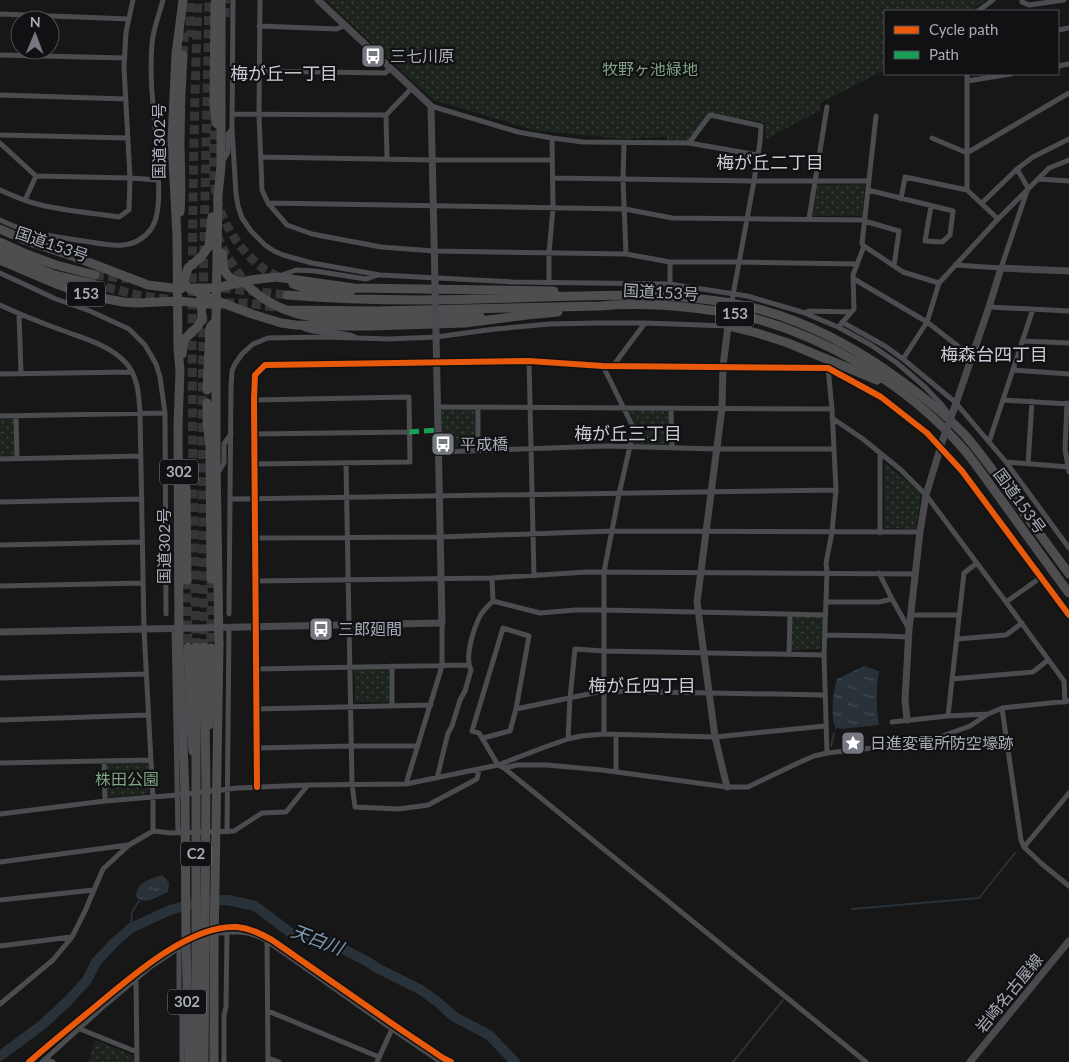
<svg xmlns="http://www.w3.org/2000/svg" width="1069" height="1062" viewBox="0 0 1069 1062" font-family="Lato,'Noto Sans JP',sans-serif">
  <defs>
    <pattern id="park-dots" width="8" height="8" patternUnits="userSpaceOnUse" patternTransform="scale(1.25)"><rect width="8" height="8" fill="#1d241e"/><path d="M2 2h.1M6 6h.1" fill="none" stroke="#3b413d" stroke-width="1.8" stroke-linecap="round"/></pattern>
    <pattern id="water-ripples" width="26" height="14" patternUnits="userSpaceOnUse" patternTransform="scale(1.25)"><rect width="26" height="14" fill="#2a3239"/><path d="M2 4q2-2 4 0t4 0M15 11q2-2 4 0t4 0" fill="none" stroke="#464d54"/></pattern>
  </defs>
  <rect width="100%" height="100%" fill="#171717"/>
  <!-- park -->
  <path fill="url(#park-dots)" d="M326,0H986L971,11H885V70L820,103L821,110L766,139L765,123L739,118L738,119L709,114L688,141H667V137L623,139L534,130L433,100Z
    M865,184L862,216H813L817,185Z
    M441,408H476L477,446L441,447Z
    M628,408L670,409L671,446L635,445L634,443L637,429Z
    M0,419H13L15,421V455L13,457L0,458Z
    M884,462L921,493L916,529L884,528Z
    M794,616L821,617L823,620L821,649L790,650L791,619Z
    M390,668V702H355L354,669Z
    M148,762L149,792L147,794L107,797L106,763Z
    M95,1040L134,1056V1062H89Z"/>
  <!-- water -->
  <path fill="url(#water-ripples)" d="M864,666L879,671C876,687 876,709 879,725L841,729L837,727L835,731C836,726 834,724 833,719C832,706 833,691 837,679Z
    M162,875L169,883L168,892C157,896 145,907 136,896C137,882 150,879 162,875Z"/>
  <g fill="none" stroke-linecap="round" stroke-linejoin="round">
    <!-- stream -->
    <path stroke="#2a3239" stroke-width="2" d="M831,746L834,733
      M852,909L979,898L1015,853
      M131,928L132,912L139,901
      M733,1062L783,1000"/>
    <!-- river -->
    <path stroke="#2a3239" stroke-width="10" d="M0,1056L42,1025L68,1001L87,980L96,962L116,941L131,928L170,910L188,905L206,901L228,900L255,906L291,933L328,941L368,962L377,968L421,990L439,1003L453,1016L489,1035L515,1062"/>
    <!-- highway-tunnel -->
    <path stroke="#343537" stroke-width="9" stroke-dasharray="9 4.5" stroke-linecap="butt" d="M189,3L191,37
      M225,17L226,0
      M183,55L185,28
      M215,117C214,141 211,180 218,203C225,228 242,253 264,269C269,272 275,275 281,278
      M217,235L225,253L246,284
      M95,275L129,279
      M93,284L142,296L167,299
      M222,288L287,295
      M203,295L209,0
      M225,303H249L279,308
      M203,315L202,437L204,647
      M211,579V648
      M187,580L188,647
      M196,647C191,431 190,216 198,0"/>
    <!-- street -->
    <path stroke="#4b4c50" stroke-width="5" d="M233,0L232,129L236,194L238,206L242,218L251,231L265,245L274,251L283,255L312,263L380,275L513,282L670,284L747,296L802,312L838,327L871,345L897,363L925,387L942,405L951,417
      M260,0L259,115L262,190L268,203L287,225L312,234L381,247L434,251L626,254L670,262
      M1022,0V2L1029,5L1064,0
      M978,11L993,0
      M0,14L129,19
      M259,26L337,29L345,25
      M1058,30L1069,28
      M0,55L125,58
      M1058,66L1069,64
      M259,71L385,73L391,68
      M967,74V190L998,219
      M967,81L1011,74
      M0,95L126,99
      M431,106L518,132L552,138L583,142L689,143L758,155
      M232,114L386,115L412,88
      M386,115L387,159
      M0,135L128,138
      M932,138L967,153L1069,93
      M0,143L36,176L25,200
      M624,143L623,179L626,254
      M689,143L710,115L761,126L760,142L754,181L733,295
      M261,157L432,160H552
      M223,161L228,152V134L232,129
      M1017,169L1033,157L1069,139
      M36,176L130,178L158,180
      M553,178L754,181H868
      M1038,179L1069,181
      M0,190C13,196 27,202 41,205C66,211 93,213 119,217L129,210L130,178L124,67L126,32L133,0
      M868,190L953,211L950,235L942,242L925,241L931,206
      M901,199L905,177L967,190
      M268,203L625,209L672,218L865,220
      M809,219L827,107
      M0,220C26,233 56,237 84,241C108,245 135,252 151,229C164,211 157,165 156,143C154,111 149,77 152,44C153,29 159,15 163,0
      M864,221L899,231L894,266
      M864,246L903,272L939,283
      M955,265L1001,268L1028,188L1017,169L982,203
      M0,273L56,299L90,311L129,329L145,345L156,364L160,377L165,413L166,614
      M279,276L296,270L315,271L366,279L378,275
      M854,279L927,322L972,357
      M549,283V253L553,208L552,138
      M670,284V262H739L857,264
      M0,305C21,315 42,323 64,331C85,339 109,345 125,362C138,375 139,396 140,413L144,629L153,798V831
      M989,307L1069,311
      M805,313L809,311L851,312
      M19,314L21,373
      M842,322L885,346L903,359L955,402L1006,462L1069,548
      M840,325L854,309L853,275L864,246L862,244L876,116
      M303,328C320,336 338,329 355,337
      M1022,341L1069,343
      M903,359L927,322L939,283L998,219L1049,168L1069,160
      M529,361L534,576
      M603,366L634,429L619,494L604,572V734
      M613,366L645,323L728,326V325
      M1013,370L1069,374
      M0,374L131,372
      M254,400L409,397L410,462L254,464
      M1003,400L1069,404
      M1067,403L1065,449L1069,472
      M438,407L832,409
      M478,407V450
      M671,408L672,448
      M0,416L165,413
      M16,416L17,459
      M832,418L863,439L901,470L926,495L1006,602L1064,681L1065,702
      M254,434L409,432
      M989,442L1033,309
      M439,452L607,446L717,449H834
      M0,459L141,456
      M1006,462L1069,467
      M346,463L352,784L355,807L399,809L428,805L477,779L479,770
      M1028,464L1032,401
      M217,474L224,463V444L231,434
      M231,499L836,490
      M0,502L142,499
      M880,533V453
      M255,538L441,537L612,531L920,532
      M0,545L142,542
      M879,573L892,599L909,629
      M255,581L492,578L587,572L916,574
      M0,586L143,583
      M493,601L540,613L575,610H604L826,615
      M826,602H879L892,599
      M1006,602L1040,578
      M229,614L231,387L232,371L235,364L242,354L253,344L268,338L326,337L389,339L436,337L495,329L550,324L600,323H645
      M911,615H959
      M174,629L178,833
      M825,635L885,636L909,637
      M957,639L1006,635L1022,623
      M789,654L790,614
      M256,669L468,665
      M0,678L146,674
      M952,679L1033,672L1048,660
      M392,706V666
      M1002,708L1021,840L1024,847L1042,864L1069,886
      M256,709L431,705
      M516,709L603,691L825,695
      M948,716L964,573L977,563
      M0,720L148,715
      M892,722L948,716L988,714L1002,708L1069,701
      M616,735V772
      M483,738L510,731L516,709L529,636L503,628L472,731L479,733L498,765L504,768L866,1062
      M568,739L570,698L575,649L604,651L824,655
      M256,748L351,746H418
      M827,753L824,655L827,572L826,563L832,532L836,490L832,409L828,368
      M104,761L105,801
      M0,763L150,760
      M504,768L517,765H547L602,770L727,787H748L798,763L814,756L827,753L926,742L970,726L988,714
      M437,778L448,733L452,726L460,700L465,691L471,670C464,657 474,628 480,616C483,610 488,606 493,601L492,578
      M406,784L442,666V623
      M257,787L254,400L255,375L265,365L529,361L603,366L828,368L881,397L927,433L962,471L1069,615
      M0,814L105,801L177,795L238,788L308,785L406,784L498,765L545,747L568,739L581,736L604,734L715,737L825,726
      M227,832L229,628
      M1024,847L1069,793
      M0,862L128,845
      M0,900L94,890
      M220,933C241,931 249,931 267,941L392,1029L441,1062
      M267,941L268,1062
      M0,946L71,937
      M179,948V1010L182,1016V1062
      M136,980L137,1062
      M0,1004L53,960L72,937L85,911L103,869L129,845L153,831L171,833L234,831L262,813L286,812L308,785
      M268,1011L379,1057
      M80,1029L137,1052
      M268,1058L279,1062
      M45,1059L53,1062
      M42,1062L104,1006L149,968L179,948
      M224,1062V1015L226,1007L227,932
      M377,1062L392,1029"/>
    <!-- secondary -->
    <path stroke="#4a4a4e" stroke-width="7" d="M318,0L431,106L435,281
      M954,409L989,307L1001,268L1069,271
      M0,632L442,623L436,335
      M907,720L905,700L909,629L920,532L926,495L943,439
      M727,787L715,737L697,602L722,408L723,366L728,326
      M970,1062L1069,941"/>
    <!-- highway -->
    <path stroke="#4e4e51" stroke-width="9" d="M215,3L214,107L217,124
      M180,212C182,188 180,165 180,141C180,112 181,84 183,55
      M0,229L27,241L75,257L148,285L181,289
      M0,242L29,255L56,265L95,275
      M0,250L33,266L54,275L93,284
      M223,254C222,268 225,279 240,282
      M0,260L59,285L91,296L123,302L138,303L178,301L219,305
      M178,274L183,282L190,289L217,301L252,314L281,323L296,325L322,326H370L465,323L527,315L558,312
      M183,284L188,268L201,257L209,246L212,217
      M246,284C263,302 289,314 314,317C329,319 345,317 360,317C400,318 440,316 480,316
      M293,284L302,287L350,294
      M194,288H216L251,280L276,277L354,288L554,291
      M287,295C361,301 436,301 510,298C582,296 654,291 725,302C791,312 850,343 903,382C924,397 946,415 964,434C980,452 994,472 1008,491C1028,519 1049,546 1069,574
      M287,310L377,311L600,306C634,303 668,305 702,309C712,311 722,311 732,313C819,331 908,384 966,452C978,467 989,483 1000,498C1023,530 1046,562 1069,593
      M728,326L757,333L788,343L877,380
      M182,354L184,340L198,326L202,319L201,298
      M207,390L210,328L216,320
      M207,403V421L210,445L211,579
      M184,466L186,491L187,580
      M179,643L178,425L180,371L178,348L177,237L172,140L176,54L183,0
      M219,644L216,461V320L218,195L221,166V0
      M188,647L191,729L193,751
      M209,725L211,648
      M186,942L189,1062
      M214,946V1062"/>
    <!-- street-bridge -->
    <path stroke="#4b4c50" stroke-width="5" d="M728,324L733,295"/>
    <!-- secondary-bridge -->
    <path stroke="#4a4a4e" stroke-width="7" d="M435,281L436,335
      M943,439L954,409"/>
    <!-- highway-bridge -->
    <path stroke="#4e4e51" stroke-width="9" d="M179,643L185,794L186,942
      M214,946L219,644
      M196,1062V647
      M204,1062L206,786L204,647"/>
    <!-- quiet -->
    <path stroke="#1a9f57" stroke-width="5" stroke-dasharray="10 5" stroke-linecap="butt" d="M409,432L439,430"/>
    <!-- cycleway casing -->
    <g stroke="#111113" stroke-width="9">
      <path id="cycleway" d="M257,787L254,400L255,375L265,365L529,361L603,366L828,368L881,397L927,433L962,471L1069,615
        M29,1062C51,1043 74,1024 96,1006C131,977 190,924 237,927C250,928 261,934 272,940L394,1025L443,1058L451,1062"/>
    </g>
    <!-- cycleway -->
    <use href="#cycleway" stroke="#e8590c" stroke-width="6"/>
  </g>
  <!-- icons -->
  <defs>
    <g id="bus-square" transform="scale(1.25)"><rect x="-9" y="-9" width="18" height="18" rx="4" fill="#757880" stroke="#111113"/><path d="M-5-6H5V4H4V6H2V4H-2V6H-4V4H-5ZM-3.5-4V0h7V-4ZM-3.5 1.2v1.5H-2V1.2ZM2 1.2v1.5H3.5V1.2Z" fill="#fff"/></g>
    <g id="sight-square" transform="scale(1.25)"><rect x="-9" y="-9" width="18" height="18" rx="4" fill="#757880" stroke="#111113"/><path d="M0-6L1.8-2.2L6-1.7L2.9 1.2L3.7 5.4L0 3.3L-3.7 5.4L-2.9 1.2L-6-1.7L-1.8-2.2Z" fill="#fff"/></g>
  </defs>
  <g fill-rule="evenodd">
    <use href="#bus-square" x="373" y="56"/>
    <use href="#bus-square" x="443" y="444"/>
    <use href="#bus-square" x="321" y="629"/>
    <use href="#sight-square" x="853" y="743"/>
  </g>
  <g text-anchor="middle" stroke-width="4.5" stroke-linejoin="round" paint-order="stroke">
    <!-- shield labels -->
    <g fill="#111113" stroke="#7b7e86" stroke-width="1">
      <rect x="67" y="281.5" width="38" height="25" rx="4"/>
      <rect x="716" y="301.5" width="38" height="25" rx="4"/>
      <rect x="160" y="459.5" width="38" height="25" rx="4"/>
      <rect x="181" y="841.5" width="30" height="25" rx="4"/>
      <rect x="168" y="989.5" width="38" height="25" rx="4"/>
    </g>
    <g font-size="15" font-weight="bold" fill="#a8adb8">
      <text x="86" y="299">153</text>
      <text x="735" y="319">153</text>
      <text x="179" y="477">302</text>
      <text x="196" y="859">C2</text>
      <text x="187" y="1007">302</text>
    </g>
    <!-- poi labels -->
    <g font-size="16" fill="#a8adb8" stroke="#111113" text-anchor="start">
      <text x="390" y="62">三七川原</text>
      <text x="460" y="450">平成橋</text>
      <text x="338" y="635">三郎廻間</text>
      <text x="870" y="749">日進変電所防空壕跡</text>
    </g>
    <!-- park labels -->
    <g font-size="16" fill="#7fa381" stroke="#111113">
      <text x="650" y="75">牧野ヶ池緑地</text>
      <text x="127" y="785">株田公園</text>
    </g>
    <!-- street labels -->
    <g font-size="16" fill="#a8adb8" stroke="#111113">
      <text transform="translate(159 141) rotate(-90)" y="6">国道302号</text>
      <text transform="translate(52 244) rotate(19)" y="6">国道153号</text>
      <text transform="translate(661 292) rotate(3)" y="6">国道153号</text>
      <text transform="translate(1020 501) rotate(54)" y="6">国道153号</text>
      <text transform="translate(164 546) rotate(-90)" y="6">国道302号</text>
      <text transform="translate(1009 993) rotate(-51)" y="6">岩崎名古屋線</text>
    </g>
    <!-- neighbourhood labels -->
    <g font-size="18" fill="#c9ccd4" stroke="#111113">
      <text x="284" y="80">梅が丘一丁目</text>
      <text x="770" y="169">梅が丘二丁目</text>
      <text x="994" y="361">梅森台四丁目</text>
      <text x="628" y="440">梅が丘三丁目</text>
      <text x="642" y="692">梅が丘四丁目</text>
    </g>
    <!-- water labels -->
    <g font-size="18" font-style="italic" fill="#7f9bb3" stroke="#111113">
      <text transform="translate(317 940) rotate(21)" y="6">天白川</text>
    </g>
  </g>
  <!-- legend -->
  <rect x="884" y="10" width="175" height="65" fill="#111113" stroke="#4d4f55"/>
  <rect x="894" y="26" width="25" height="8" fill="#e8590c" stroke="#4d4f55"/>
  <text x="929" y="35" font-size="15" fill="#a8adb8">Cycle path</text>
  <rect x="894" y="51" width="25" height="8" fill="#1a9f57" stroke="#4d4f55"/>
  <text x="929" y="60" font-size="15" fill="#a8adb8">Path</text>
  <!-- north arrow -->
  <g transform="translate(35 35) rotate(1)"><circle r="24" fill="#111113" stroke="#4d4f55"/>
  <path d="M0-4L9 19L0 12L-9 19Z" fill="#757880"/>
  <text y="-8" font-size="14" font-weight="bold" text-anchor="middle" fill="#a8adb8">N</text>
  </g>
</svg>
